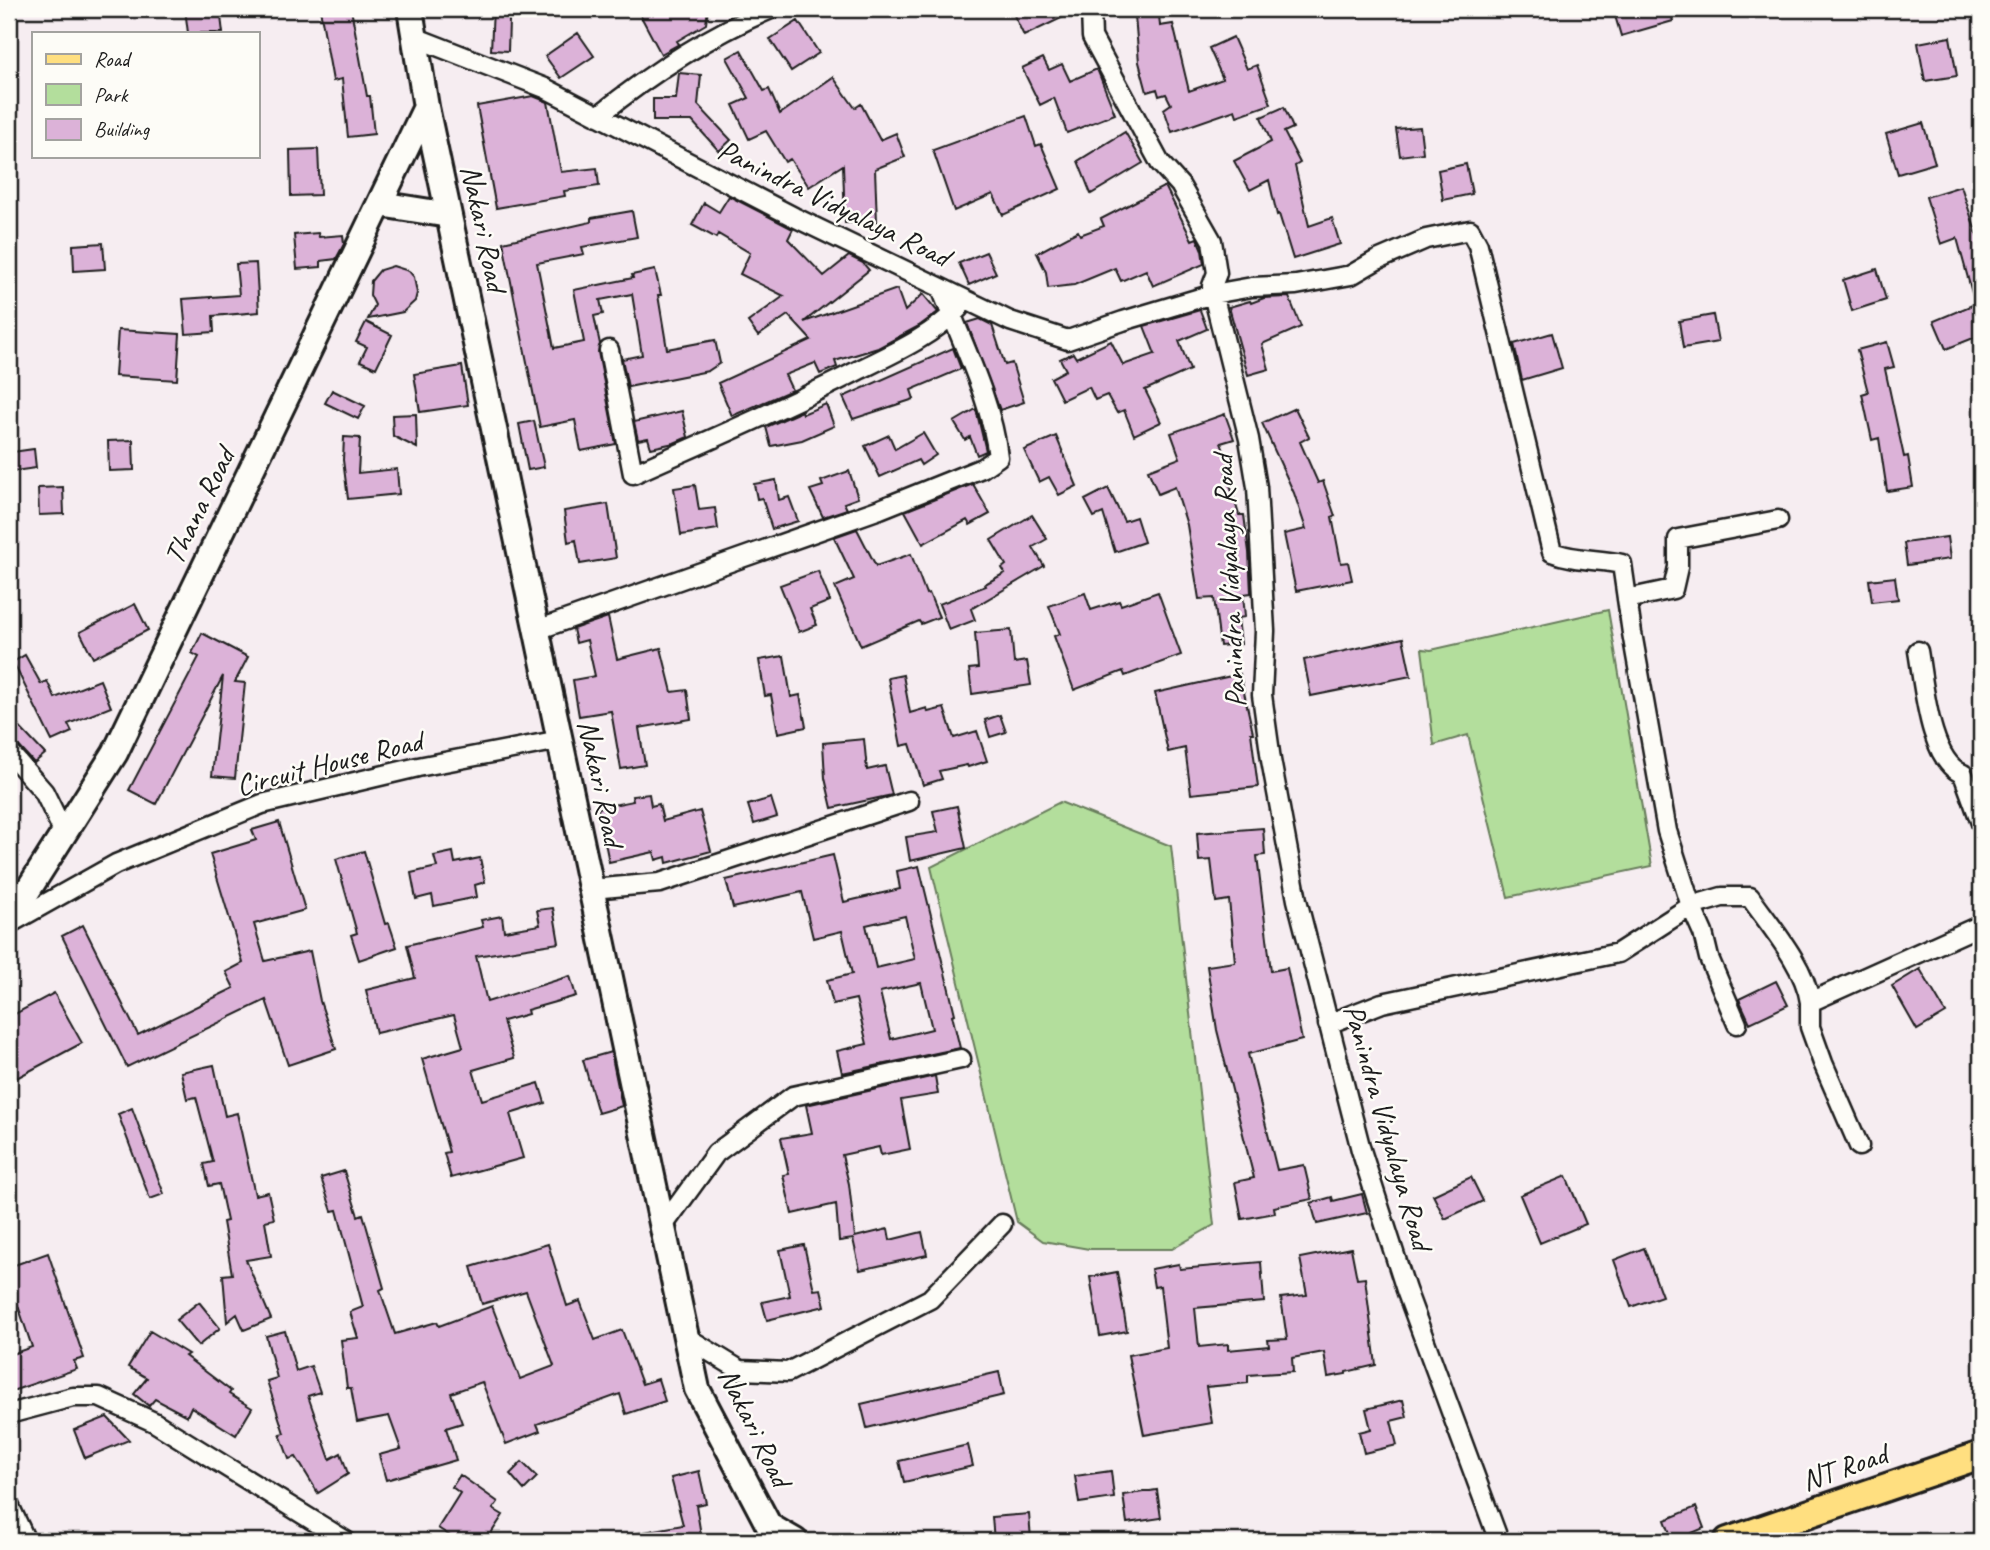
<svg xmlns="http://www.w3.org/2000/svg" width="1990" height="1550" viewBox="0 0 1990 1550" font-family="Caveat,sans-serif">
  <rect width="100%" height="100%" fill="#f6edf1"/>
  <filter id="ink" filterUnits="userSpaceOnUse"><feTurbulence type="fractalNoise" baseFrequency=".0143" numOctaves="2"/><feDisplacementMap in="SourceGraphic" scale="14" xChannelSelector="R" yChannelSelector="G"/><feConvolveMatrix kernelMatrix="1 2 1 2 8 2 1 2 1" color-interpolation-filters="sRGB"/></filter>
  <g filter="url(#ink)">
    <!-- green -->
    <path fill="#b3de9c" stroke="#687d5c" stroke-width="2" d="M1608,610L1652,866L1508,897L1468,735L1434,745L1422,649L1431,650Z
      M1060,802L1171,846L1214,1225L1172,1249H1089L1043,1241L1017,1222L931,867Z"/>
    <!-- building -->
    <path fill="#dcb2d8" stroke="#1c1c1c" stroke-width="2" fill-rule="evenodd" d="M185,9H220L223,33H188Z
      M320,9H351L367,96H370L374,134L348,137L342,79L333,81Z
      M493,9H505L509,21L508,51L491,50Z
      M637,9H708L706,24L677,41L679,44L661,54Z
      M1011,9H1080L1024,36Z
      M1613,9H1669L1673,21L1621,36Z
      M1159,14L1160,26L1173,24L1189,91L1223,79L1209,48L1233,37L1247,69L1257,65L1271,104L1237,116L1235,110L1172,132L1164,109L1171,104L1166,94L1159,96L1157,89L1147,92L1139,62L1135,16Z
      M798,21L819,53L791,71L770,39Z
      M578,33L594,56L561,78L545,56Z
      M1950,37L1957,76L1925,81L1918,43Z
      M741,50L764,91L769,89L780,114L833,77L855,108L861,104L880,140L896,133L905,157L875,169L877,222L845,223L843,165L809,187L790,159L785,162L766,131L749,139L733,105L749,98L727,58Z
      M1043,58L1049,70L1062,64L1070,81L1097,69L1115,114L1067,133L1054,98L1040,105L1022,68Z
      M679,73L701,75L698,105L731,140L719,151L692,121H653V99H676Z
      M533,96L548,102L561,172L597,168L599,186L564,191L565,196L496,208L477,106Z
      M1284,107L1293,128L1284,132L1300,163L1295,166L1309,226L1332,218L1340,244L1293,259L1279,214L1277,215L1269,180L1250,190L1234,161L1271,142L1261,117Z
      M1026,116L1036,146L1041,144L1060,189L1003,215L993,194L954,211L933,150Z
      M1923,123L1935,163L1898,174L1886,134Z
      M1420,127L1423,153L1400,156L1396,129Z
      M1125,132L1143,163L1091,194L1078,161Z
      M318,149L320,195L291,196L290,150Z
      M1466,164L1472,194L1443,200L1438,170Z
      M1165,186L1192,240L1197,238L1202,250L1204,264L1153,286L1146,270L1121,281L1115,268L1074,285L1048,288L1046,272L1037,253L1078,231L1080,235L1104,226L1101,219Z
      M1961,186L1981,247V335L1946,349L1934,321L1975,304L1957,238L1941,244L1926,197Z
      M729,196L793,229L788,239L824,276L849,256L863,263L869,270L804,322L897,289L905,311L923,294L938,312L919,326L878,348L835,361L837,367L820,374L815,363L785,375L792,390L732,416L718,383L811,340L788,315L758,336L748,322L784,296L740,274L750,253L718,234L716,238L692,225L704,203L719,212Z
      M632,211L637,237L582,247L584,254L537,263L554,348L584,342L574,290L633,278L632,275L655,270L661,295H658L667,349L715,340L720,363L708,371L628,387L622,359L642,355L632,294L600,300L603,314L594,316L600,344L598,352L616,444L581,451L575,420L540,427L503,242L591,222V218Z
      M318,233L319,237L343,235L344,244L336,259L321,261V267L297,269L294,235Z
      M103,243L105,269L74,271L73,245Z
      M986,252L996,273L969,285L959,263Z
      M256,263L259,312L213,316L214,332L186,334L183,299L239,295L236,264Z
      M393,266L409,271L414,277L417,293L415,301L403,312L368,319L375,305L370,295L371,281L380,270Z
      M1877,269L1886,300L1852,311L1843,280Z
      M1289,297L1301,327L1262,344L1269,369L1248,375L1229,307L1250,301L1251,303L1264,298Z
      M1200,310L1207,329L1179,341L1190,370L1145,390L1161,422L1134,435L1124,410L1117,413L1107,395L1095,400L1089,387L1062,400L1051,378L1066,370L1060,359L1073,353L1076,358L1111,341L1123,365L1155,354L1144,326Z
      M1713,315L1718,342L1683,348L1679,321Z
      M980,319L992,325L1005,365L1012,363L1024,402L1000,410L967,323Z
      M366,322L392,335L376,368L360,361L367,347L356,342Z
      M118,330L180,334L177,380L115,376Z
      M1552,333L1562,368L1522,380L1514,344Z
      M1887,342L1894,367L1885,369L1904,457L1908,456L1913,487L1887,491L1879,438L1872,440L1862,394L1868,392L1857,350Z
      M953,348L961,369L911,390L914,399L853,419L843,397Z
      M462,366L468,405L420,412L414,374Z
      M332,390L365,406L358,419L325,403Z
      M826,404L834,426L802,440L771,446L766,427L802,411L803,414Z
      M1295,408L1309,437L1300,442L1318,483L1323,481L1335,516L1332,517L1341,563L1348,562L1352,580L1296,591L1284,534L1306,529L1294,493L1262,423Z
      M976,409L986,451L977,455L970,437L965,440L954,422Z
      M682,411L688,437L674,443L651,448L648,438L638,440L634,422Z
      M416,414L417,448L393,436L392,415Z
      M1225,414L1234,439L1221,443L1230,466L1225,468L1239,515H1244L1249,552L1251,593L1243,594L1245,617L1238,618L1241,644L1220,646L1214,598L1199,599L1187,525L1175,487L1158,494L1148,470L1180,458L1171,433Z
      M534,421L544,467L528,470L519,424Z
      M923,433L936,455L921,465L918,460L880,477L865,446L889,435L895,449Z
      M1056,436L1077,486L1059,495L1049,477L1039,482L1024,450Z
      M344,437L360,438L358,473L397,469L399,494L348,499L343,460Z
      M133,440L134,470L109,471L108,441Z
      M34,449L36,468L14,471L12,452Z
      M849,471L858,498L844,503L847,509L823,517L810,490L823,486L821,481Z
      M776,480L779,500L789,497L798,521L772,529L762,498L757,499L754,484Z
      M973,484L990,514L970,525L967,520L923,544L905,511Z
      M695,485L699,510L715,508L718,529L681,535L674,488Z
      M63,487L64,514L39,515L38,488Z
      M1108,488L1124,521L1136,517L1144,542L1115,552L1103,513L1094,517L1085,500Z
      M608,504L616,558L580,564L576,540L568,542L564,511Z
      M1032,515L1047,539L1033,547L1044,566L971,609L975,620L949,630L939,604L986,586L985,584L1005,573L1002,568L1006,565L991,540Z
      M857,529L876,566L911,554L926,594L929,593L939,617L921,624L919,621L861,646L835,587L854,579L834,537Z
      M1947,537L1950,559L1907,565L1904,543Z
      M818,571L830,601L810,609L817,625L799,632L780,585Z
      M1895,577L1898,599L1872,602L1869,580Z
      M1158,592L1181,655L1125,676L1123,671L1074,690L1054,636L1060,634L1049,606L1085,593L1091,610L1119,601L1121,605Z
      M135,604L148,630L93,658L80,632Z
      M608,617L617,659L661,648L672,692L687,690L691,719L639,728L645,765L621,769L611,711L579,716L573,680L595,676L587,640L576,643L573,629Z
      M1011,630L1014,663L1027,661L1031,685L972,694L969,669L978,668L975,633Z
      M202,633L248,657L235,682L245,683L235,778L212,776L223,676L156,804L129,790L199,657L192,653Z
      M1403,638L1411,676L1311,696L1304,660Z
      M25,655L41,684L47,681L55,698L100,680L111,707L68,724L72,732L52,741L13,662Z
      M784,656L791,697L800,695L806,727L778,733L771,695L765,696L759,660Z
      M1240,674L1253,733H1251L1258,787L1191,794L1185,748L1168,752L1155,693Z
      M903,675L910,713L927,708L928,712L944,708L954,738L977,731L987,761L968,767L967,765L939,771L942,779L923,785L910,744L901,746L888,678Z
      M1000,715L1006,732L990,737L985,720Z
      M9,716L45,754L34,763L18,745L9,741Z
      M864,739L867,770L885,766L892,795L832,808L825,778L823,743Z
      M649,794L651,806L659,804L663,821L700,811L711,851L667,863L666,857L656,860L654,852L609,862L598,808L633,801L632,796Z
      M771,798L777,817L754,824L748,805Z
      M957,806L966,848L910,861L906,837L938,832L933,811Z
      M279,822L305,910L254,924L265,961L310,951L320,1001L336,1049L288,1065L266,1000L127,1067L62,936L83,925L138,1035L234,988L226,972L243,963L210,854L256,840L252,830Z
      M1263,828L1265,855L1257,856L1271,971L1287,968L1302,1040L1248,1054L1277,1170L1304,1165L1312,1199L1274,1207L1275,1213L1242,1219L1235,1182L1254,1178L1217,1030L1207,966L1235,962L1229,900L1216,902L1211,860L1199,861L1197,833Z
      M364,851L385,924L389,923L397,947L359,960L351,935L357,933L336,859Z
      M453,852L455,863L480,858L485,882L475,885L477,897L434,906L432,895L416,899L411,873L437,867L434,856Z
      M833,855L844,902L900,889L897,871L919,866L955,1014L952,1015L960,1048L842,1073L837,1051L867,1044L856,999L833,1004L827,980L852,974L842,931L813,938L802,892L733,908L726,880ZM905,916L915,959L876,968L866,925ZM921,983L932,1029L891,1039L880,992Z
      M553,908L559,943L476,956L487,1002L570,976L576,996L527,1010L528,1014L503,1021L514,1058L473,1070L482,1100L539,1083L545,1103L510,1114L523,1158L451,1178L444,1153L449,1152L422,1059L463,1047L454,1015L376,1033L366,990L415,978L407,945L483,927L481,920L502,916L504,931L540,925L537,910Z
      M1920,969L1946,1013L1917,1030L1892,986Z
      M1776,981L1788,1005L1750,1023L1739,999Z
      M54,993L82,1043L9,1082V1017Z
      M611,1052L622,1106L598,1113L583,1060Z
      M214,1065L225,1116L237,1113L255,1195L268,1192L274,1219L265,1221L271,1256L246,1260L271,1319L244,1330L237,1314L227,1322L223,1275L232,1274L223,1222L227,1221L219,1184L209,1186L204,1164L213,1162L196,1097L187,1099L181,1072Z
      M935,1076L938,1094L901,1100L910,1149L881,1155L879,1147L842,1155L849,1184L855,1237L888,1229L890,1240L922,1232L927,1255L860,1270L853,1239L839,1241L836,1204L792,1214L783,1175L789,1174L781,1138L812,1133L806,1105Z
      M132,1108L164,1194L150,1199L118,1114Z
      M344,1171L358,1216L363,1214L384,1288L380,1290L395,1334L437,1322L439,1326L492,1306L520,1379L554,1366L526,1291L482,1304L471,1267L548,1244L567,1306L580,1301L595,1340L622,1330L642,1384L658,1379L665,1401L626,1414L620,1394L537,1424L540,1431L506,1444L482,1382L451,1393L462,1423L446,1428L456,1460L386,1480L379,1455L401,1449L389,1416L357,1422L351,1388H347L341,1340L358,1338L350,1312L363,1307L337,1210L332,1211L321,1178Z
      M1566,1176L1586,1224L1540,1243L1520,1195Z
      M1471,1177L1483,1201L1445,1219L1433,1195Z
      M1362,1194L1367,1213L1317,1224L1311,1203L1332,1197L1333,1201Z
      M804,1245L814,1290L821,1289L825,1306L767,1320L762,1302L790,1296L780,1250Z
      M1351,1248L1357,1279L1365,1278L1376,1365L1346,1372V1374L1328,1377L1324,1352L1292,1358L1293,1372L1248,1375V1383L1206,1387L1212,1423L1144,1435L1128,1355L1167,1348L1160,1286L1154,1287L1151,1269L1179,1264L1180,1269L1261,1262L1264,1302L1195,1308L1199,1347L1228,1344V1350L1269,1346L1268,1340L1287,1339L1281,1298L1307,1295L1300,1258Z
      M1644,1248L1662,1296L1631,1307L1614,1260Z
      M48,1253L84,1358L74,1361L77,1369L9,1392V1355L32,1347L9,1279V1267Z
      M1117,1272L1127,1331L1100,1336L1090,1277Z
      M199,1302L220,1328L198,1346L176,1320Z
      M150,1331L188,1354L185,1356L231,1391L229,1394L252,1408L236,1435L191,1407L187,1416L155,1399L149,1406L134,1394L147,1378L128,1367Z
      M285,1331L296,1371L311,1366L320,1392L308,1396L330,1459L341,1453L348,1474L318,1493L296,1457L289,1459L280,1434L284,1433L267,1381L277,1378L266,1336Z
      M999,1372L1004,1395L867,1428L861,1404Z
      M1403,1400L1407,1417L1391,1421L1397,1445L1364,1453L1359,1432L1371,1429L1366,1409Z
      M107,1417L129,1440L85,1458L74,1430Z
      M968,1445L973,1466L904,1482L899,1461Z
      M522,1462L537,1477L524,1490L510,1474Z
      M699,1471L706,1503L696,1505L702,1541H639L638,1533L683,1525L671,1478Z
      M1111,1471L1114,1498L1079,1503L1075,1476Z
      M460,1475L498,1502L493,1509L503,1515L486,1541H458L438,1528L460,1493L452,1487Z
      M1157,1490L1161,1518L1127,1523L1123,1495Z
      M1696,1507L1704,1528L1673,1541L1665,1520Z
      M1029,1514L1031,1539L994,1541L992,1517Z"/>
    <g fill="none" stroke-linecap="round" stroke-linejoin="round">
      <!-- street casing -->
      <g stroke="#1c1c1c" stroke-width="23">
        <path id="street" d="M1091,9L1092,37L1160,163L1180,185L1212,241L1217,273L1212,286L1213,294L1252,287L1296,285L1351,275L1375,261L1426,239L1470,230L1478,245L1552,552C1575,561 1599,559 1622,564L1632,633L1667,831L1691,906L1722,897H1750C1771,927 1805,966 1810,1002L1981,925
          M414,37L545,88L794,217L1010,321L1068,340L1123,321L1213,294L1249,439L1257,487L1265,631L1262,695L1271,760L1297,900L1361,1150L1406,1290L1499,1541
          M598,116C650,74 710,35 771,9
          M609,350L633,474C709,440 785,408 859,370C894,353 932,336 959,308
          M1627,599L1673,589L1678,567V539L1778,520
          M537,630L880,509L982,468L998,457C992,401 961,341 941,288
          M1918,651C1924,684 1929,761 1963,774L1981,823
          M9,752L44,792L64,833
          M591,889L660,883L909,801
          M9,924L116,864L262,804L418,767L560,740
          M1810,1002V1027L1823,1063L1859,1146
          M1328,1024L1382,1003L1618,953L1691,906L1703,933L1709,958L1737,1024
          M663,1226L716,1153L793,1096L961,1059
          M686,1337L740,1370L788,1372L930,1299L1002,1224
          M9,1414L73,1397H99L154,1422L346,1541
          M9,1505L26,1541"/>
      </g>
      <!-- secondary casing -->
      <g stroke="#1c1c1c" stroke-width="30">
        <path id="secondary" d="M410,9L426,107L697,1389L769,1526L795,1541
          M380,204L449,215
          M9,920L115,753L426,107"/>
      </g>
      <!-- primary casing -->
      <g stroke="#1c1c1c" stroke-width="32">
        <path id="primary" d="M1728,1541L1981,1455"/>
      </g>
      <!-- street -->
      <use href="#street" stroke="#fdfcf7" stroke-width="18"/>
      <!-- secondary -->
      <use href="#secondary" stroke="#fdfcf7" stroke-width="24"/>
      <!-- primary -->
      <use href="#primary" stroke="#ffdf80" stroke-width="26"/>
    </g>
  </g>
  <g text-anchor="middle" stroke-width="5" stroke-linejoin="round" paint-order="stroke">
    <!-- street labels -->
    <g font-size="30" fill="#1c1c1c" stroke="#fdfcf7">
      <text transform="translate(834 203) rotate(26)" y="10">Panindra Vidyalaya Road</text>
      <text transform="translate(484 228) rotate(78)" y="10">Nakari Road</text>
      <text transform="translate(199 506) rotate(-64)" y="10">Thana Road</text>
      <text transform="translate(1229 581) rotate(-93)" y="10">Panindra Vidyalaya Road</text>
      <text transform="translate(329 763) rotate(-14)" y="10">Circuit House Road</text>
      <text transform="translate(601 783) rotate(78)" y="10">Nakari Road</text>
      <text transform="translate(1388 1127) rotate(74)" y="10">Panindra Vidyalaya Road</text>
      <text transform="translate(755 1427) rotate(64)" y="10">Nakari Road</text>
      <text transform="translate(1844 1467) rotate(-19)" y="10">NT Road</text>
    </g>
  </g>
  <!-- margin -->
  <rect width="1990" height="1550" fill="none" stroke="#fdfcf7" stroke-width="35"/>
  <rect x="18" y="18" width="1955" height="1515" fill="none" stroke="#1c1c1c" stroke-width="2.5" filter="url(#ink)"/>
  <!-- legend -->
  <rect x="32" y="32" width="228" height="126" fill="#fdfcf7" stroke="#a3a29f" stroke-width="2"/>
  <rect x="46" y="54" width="35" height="10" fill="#ffdf80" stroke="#a3a29f" stroke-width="2"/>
  <text x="94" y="66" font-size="21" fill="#1c1c1c">Road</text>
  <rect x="46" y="84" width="35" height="21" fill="#b3de9c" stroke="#a3a29f" stroke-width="2"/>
  <text x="94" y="102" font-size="21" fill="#1c1c1c">Park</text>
  <rect x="46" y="119" width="35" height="21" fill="#dcb2d8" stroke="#a3a29f" stroke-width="2"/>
  <text x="94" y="136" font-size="21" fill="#1c1c1c">Building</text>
</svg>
